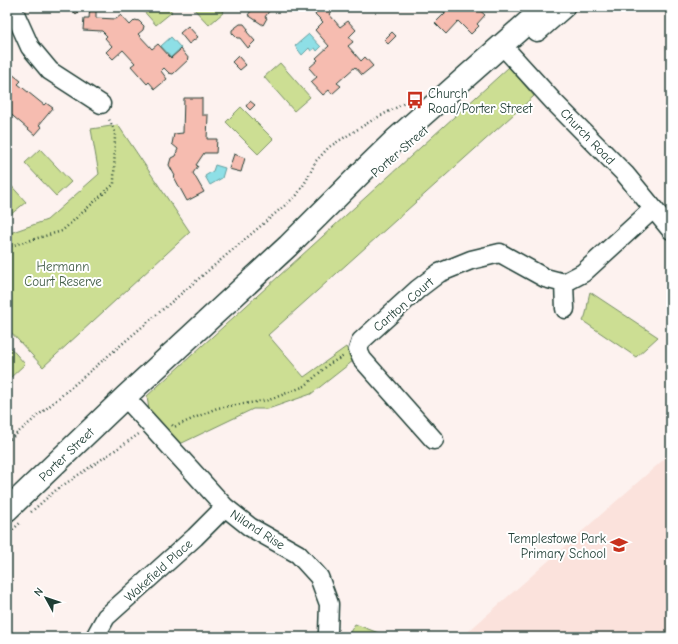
<svg xmlns="http://www.w3.org/2000/svg" width="678" height="644" viewBox="0 0 678 644" font-family="'Comic Neue',sans-serif">
  <rect width="100%" height="100%" fill="#fdf2ef"/>
  <filter id="ink" filterUnits="userSpaceOnUse"><feTurbulence type="fractalNoise" baseFrequency=".025" numOctaves="2"/><feDisplacementMap in="SourceGraphic" scale="8" xChannelSelector="R" yChannelSelector="G"/><feConvolveMatrix kernelMatrix="1 2 1 2 8 2 1 2 1" color-interpolation-filters="sRGB"/></filter>
  <g filter="url(#ink)">
    <!-- built -->
    <path fill="#fbe2dc" d="M671,453V637H462Z"/>
    <!-- green -->
    <path fill="#ccde93" stroke="#768e64" d="M140,7H168L172,12L156,25Z
      M192,7H220L224,12L209,25Z
      M280,63L310,97L294,111L264,77Z
      M509,67L534,96L268,335L304,377L346,347L353,361L311,394L268,409H253L180,444L149,410L147,396Z
      M241,107L273,139L258,154L226,122Z
      M118,125L190,232L43,367L7,328V234L47,220L99,174L91,129Z
      M40,149L71,182L56,196L25,163Z
      M7,181L26,202L10,215L7,212Z
      M590,292L658,337L636,357L583,321C588,312 587,302 590,292Z
      M7,344L25,364L9,379L7,376Z
      M355,624L389,637H347Z"/>
    <!-- water -->
    <path fill="#8edfe6" stroke="#629e9f" d="M309,34L321,47L317,51L315,48L311,51L309,48L302,55L295,46Z
      M171,37L181,48L171,57L161,46Z
      M215,165L225,168L222,178L210,185L205,176L213,171Z"/>
    <!-- building -->
    <path fill="#f6bcb0" stroke="#1f3d34" d="M70,7H84L76,14Z
      M90,7H96V18L116,19L121,15L130,25L135,20L139,21L144,26L143,30L138,34L152,49L158,44L171,58L181,49L189,59L173,74L169,73L164,68L161,71L167,79L155,89L149,82L147,84L131,66L135,63L123,50L113,59L106,52L112,46L105,38L107,36L102,31L83,30L84,18H89Z
      M254,7H272L265,17L267,18L263,25L248,15Z
      M319,7H327L331,12L329,14L340,27L348,21L356,30L349,37L353,42L348,46L361,61L365,57L373,66L362,75L355,67L337,83L341,86L332,94L329,90L323,95L311,82L317,77L309,68L318,60L316,58L329,46L315,30L323,22L313,12Z
      M441,7H476L485,15L477,24L479,26L471,34L458,21L446,34L435,23L445,13L440,8Z
      M240,24H244L248,29L247,32L255,41L248,48L240,38H237L232,33V30Z
      M188,26L198,37L189,44L180,33Z
      M392,32L396,36L388,44L384,40Z
      M238,56L246,65L240,70L232,62Z
      M7,70L21,81L18,84L44,105L46,103L53,108L39,125L42,127L35,135L7,111V95L9,93L7,91Z
      M184,98H202V115H208L207,139H217L216,153H204L196,165L198,166L193,173L204,192L187,201L174,177L175,176L169,165L171,158L175,156L178,149L172,144L174,134L183,133Z
      M250,101L255,105L250,110L246,106Z
      M234,154L245,158L241,172L229,169Z"/>
    <g fill="none" stroke-linecap="round" stroke-linejoin="round">
      <!-- minor casing -->
      <g stroke="#1f3d34" stroke-width="21">
        <path id="minor" d="M12,7L30,47L50,71L101,104
          M502,45L553,101L625,174L671,230
          M564,283L565,309
          M125,397L225,507L250,527L298,554L319,577L329,604L328,632L327,637
          M434,440L362,359L358,350L361,341L418,289L439,273L471,260L500,253L545,278L564,283L583,273L653,209
          M95,637L106,617L195,537L225,507"/>
      </g>
      <!-- major casing -->
      <g stroke="#1f3d34" stroke-width="25">
        <path id="major" d="M537,30L563,7
          M7,510L125,397L288,246L363,171L397,138L545,7"/>
      </g>
      <!-- path -->
      <path stroke="#1f3d34" stroke-width="2.5" stroke-dasharray="1 3" stroke-linecap="butt" d="M7,247L62,231L114,184L115,132L108,117
        M172,425L174,427L217,408L269,400L305,386L329,364L344,356
        M7,442L297,195L306,181L316,161L329,147L371,121L416,97
        M31,512L56,490L139,434
        M7,535L20,523"/>
      <!-- minor -->
      <use href="#minor" stroke="#fff" stroke-width="18"/>
      <!-- major -->
      <use href="#major" stroke="#fff" stroke-width="22"/>
    </g>
  </g>
  <!-- icons -->
  <defs>
    <g id="bus-bare" transform="scale(1.38)"><path d="M-5-6H5V4H4V6H2V4H-2V6H-4V4H-5ZM-3.5-4V0h7V-4ZM-3.5 1.2v1.5H-2V1.2ZM2 1.2v1.5H3.5V1.2Z" fill="#c8321e" stroke="#fff" stroke-width="2.5" paint-order="stroke"/></g>
    <g id="school-bare" transform="scale(1.38)"><path d="M0-5L7-2L0 1L-7-2ZM-4 1L0 2.5L4 1V4Q0 6-4 4Z" fill="#c8321e" stroke="#fff" stroke-width="2.5" paint-order="stroke"/></g>
  </defs>
  <g fill-rule="evenodd">
    <use href="#bus-bare" x="415" y="100"/>
    <use href="#school-bare" x="619" y="545"/>
  </g>
  <g text-anchor="middle" stroke-width="4" stroke-linejoin="round" paint-order="stroke">
    <!-- poi labels -->
    <g font-size="13" fill="#1f3d34" stroke="#fff" text-anchor="start">
      <text x="428" y="98">Church<tspan x="428" dy="15">Road/Porter Street</tspan></text>
      <text x="606" y="543" text-anchor="end">Templestowe Park<tspan x="606" dy="15">Primary School</tspan></text>
    </g>
    <!-- street labels -->
    <g font-size="13" fill="#1f3d34" stroke="#fff">
      <text transform="translate(588 136) rotate(46)" y="5">Church Road</text>
      <text transform="translate(399 151) rotate(-41)" y="5">Porter Street</text>
      <text transform="translate(403 304) rotate(-41)" y="5">Carlton Court</text>
      <text transform="translate(66 454) rotate(-44)" y="5">Porter Street</text>
      <text transform="translate(258 529) rotate(33)" y="5">Niland Rise</text>
      <text transform="translate(158 570) rotate(-42)" y="5">Wakefield Place</text>
    </g>
    <!-- park labels -->
    <g font-size="13" fill="#425d47" stroke="#fff">
      <text x="63" y="271">Hermann<tspan x="63" dy="15">Court Reserve</tspan></text>
    </g>
  </g>
  <!-- margin -->
  <rect width="678" height="644" fill="none" stroke="#fff" stroke-width="24"/>
  <rect x="12" y="12" width="654" height="620" fill="none" stroke="#1f3d34" stroke-width="1.5" filter="url(#ink)"/>
  <!-- north arrow -->
  <g transform="translate(46 598) rotate(310)" stroke="#ffffff" stroke-width="3" paint-order="stroke">
  <path d="M0-3L7 15L0 10L-7 15Z" fill="#1f3d34"/>
  <text y="-6" font-size="11" font-weight="bold" text-anchor="middle" fill="#1f3d34">N</text>
  </g>
</svg>
